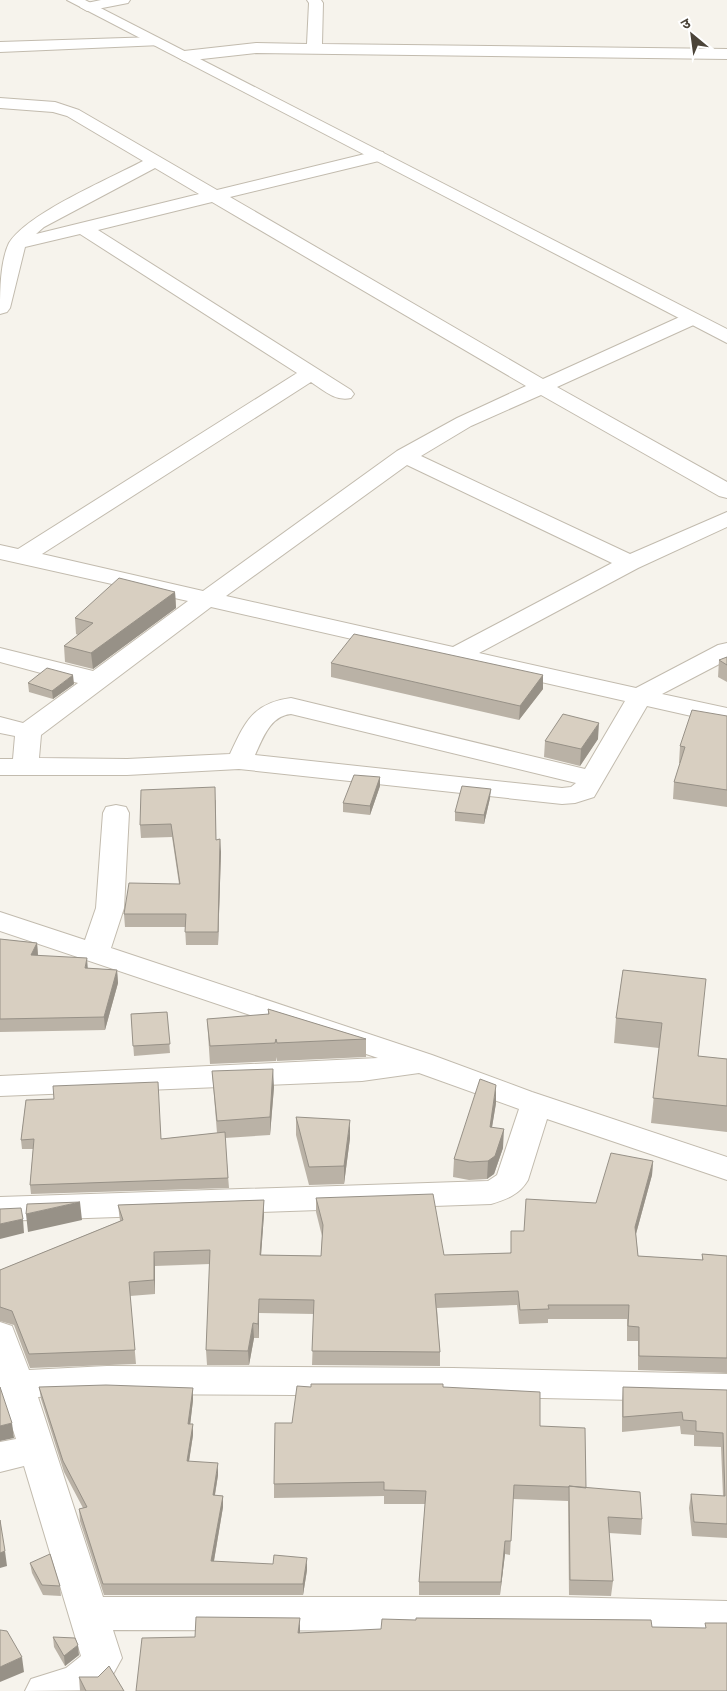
<svg xmlns="http://www.w3.org/2000/svg" width="727" height="1691" viewBox="0 0 727 1691" font-family="Ubuntu,'Noto Sans Devanagari',sans-serif">
  <rect width="100%" height="100%" fill="#f6f3ec"/>
  <g fill="none" stroke-linecap="round" stroke-linejoin="round">
    <!-- minor casing -->
    <g stroke="#c2bbae" stroke-width="2">
      <path id="minor" d="M101,0H130L128,3L87,11L80,7L82,4Z
        M307,0H321L323,3L322,44L727,49V59L256,53L184,61L176,56L184,51L256,43L307,44L309,3Z
        M156,37L164,42L161,45L0,52V42Z
        M0,98L55,102L79,110L217,190L377,151L383,152L385,156L383,160L230,197L543,379L684,315H698L701,319L698,323L557,387L727,482V498L719,496L541,395L471,426L421,456L630,554L727,512V527L638,568L479,653L636,688L718,645L727,643V660L662,694L727,708V724L647,706L594,797L575,803L562,804L239,769L127,775H0V759H13L15,736L0,733V717L23,723L78,683L0,662V648L93,671L188,601L0,559V545L18,549L297,373L80,234L25,247L10,308L7,312L0,314C0,292 0,262 9,243C28,213 107,180 143,161L67,116L53,112L0,108ZM155,168L199,194L36,234L44,227ZM212,202L526,386L457,418L397,451L203,591L42,554L311,382C323,390 336,402 351,398L354,394L351,390L98,230ZM407,465L612,563L453,647L226,596ZM211,607L625,701L585,769L291,698C253,703 245,722 230,754L127,759L39,758L41,735ZM291,714L576,783L571,787L562,788L255,755C263,738 270,716 291,714Z
        M116,805L126,807L129,813L124,908L111,948L432,1055L532,1092L727,1157V1180L547,1119L528,1180C519,1195 507,1199 491,1204L0,1221V1197L488,1181L497,1175L519,1109L419,1073L362,1081L0,1096V1076L378,1058L0,931V912L85,940L96,908L103,813L106,807Z
        M0,1322L12,1326L29,1370L107,1366L453,1368L727,1374V1402L453,1396L107,1394L38,1397L103,1597H559L727,1601V1635L559,1631L113,1630L122,1658L111,1678L100,1690L25,1691L31,1679L66,1668L81,1656L24,1466L0,1472V1442L16,1439L0,1390Z"/>
    </g>
    <!-- tertiary casing -->
    <g stroke="#c2bbae" stroke-width="2">
      <path id="tertiary" d="M67,0H85L727,329V343Z"/>
    </g>
    <!-- minor -->
    <use href="#minor" fill="#fff" fill-rule="evenodd"/>
    <!-- tertiary -->
    <use href="#tertiary" fill="#fff" fill-rule="evenodd"/>
  </g>
  <!-- wall -->
  <path fill="#bab2a6" d="M175,592L176,608L93,669L65,662L64,646L78,635L76,634L75,618Z
    M727,657V682L718,677L719,660Z
    M331,663L543,675V689L519,720L331,677Z
    M28,683L74,684L53,699L29,692Z
    M727,716V807L673,799L674,782L680,763H679L680,746Z
    M598,739L580,766L544,757L545,741Z
    M380,777V786L370,815L343,812V803Z
    M490,798L484,824L455,821V812Z
    M216,800V840L221,852L218,945H186L185,927H125L124,914L179,884L172,837L141,838L140,825Z
    M0,939L37,943L38,955L88,968L117,970L118,983L105,1030L0,1032Z
    M623,970L698,1056L727,1059V1132L651,1123L659,1048L614,1043L616,1018Z
    M268,1009L366,1039V1057L277,1061L276,1057V1061L210,1064L207,1019L268,1015Z
    M167,1012L170,1053L134,1056L131,1014Z
    M212,1071L274,1087L270,1135L225,1138L229,1188L31,1194L30,1185L33,1149H22L21,1140L26,1100L161,1139L217,1133Z
    M496,1103L492,1127L503,1148L494,1174L487,1179L469,1180L453,1177L454,1159Z
    M296,1117L350,1138L344,1184L309,1185L296,1135Z
    M653,1161L652,1175L636,1234L638,1256L702,1260V1254L727,1256V1373L638,1370V1341H627V1319H548V1323L519,1324L517,1305L437,1308L440,1352V1366L312,1365L314,1314L259,1313V1338H254L249,1365H207L206,1350L210,1264L155,1266V1294L130,1296L136,1364L30,1368L14,1325L0,1321V1270L120,1221L118,1205L264,1200V1214L261,1255L321,1256L322,1236L316,1212V1198L444,1255L510,1253L524,1231L596,1203Z
    M39,1387L193,1388V1400L190,1424L193,1435L189,1462L218,1475L215,1495L223,1496V1507L214,1561L307,1570L303,1595H104L80,1521L79,1509L83,1508L64,1472L41,1399Z
    M311,1387H443L540,1426L586,1488L642,1519L641,1535L609,1533L613,1581L611,1596L569,1595L568,1501L513,1499L510,1555L505,1554L500,1595H419V1582L425,1504H384V1496L274,1498V1484L292,1423Z
    M623,1387L727,1390V1538L692,1536L689,1508L691,1494L723,1496L721,1447L694,1446V1435L681,1434L680,1426L622,1432V1402Z
    M30,1563L60,1586L61,1596L43,1595L32,1573Z
    M53,1637L79,1655L65,1666L54,1647Z
    M79,1677L124,1691H80Z"/>
  <!-- shaded-wall -->
  <path fill="#979187" d="M175,592L176,608L93,669L91,653Z
    M73,675L74,684L53,699L52,691Z
    M543,675V689L519,720L520,706Z
    M599,723L598,739L580,766L581,749Z
    M380,777V786L370,815V806Z
    M491,789L490,798L484,824V815Z
    M220,839L221,852L218,945V932Z
    M37,943L38,956L31,955Z
    M87,958L88,971L85,968Z
    M117,970L118,983L105,1030L104,1017Z
    M273,1069L274,1087L270,1135V1117Z
    M496,1085V1103L489,1145L490,1127Z
    M350,1120V1138L344,1184V1166Z
    M504,1129L503,1148L494,1174L487,1179L488,1161Z
    M653,1161L652,1175L634,1241L635,1227Z
    M264,1200V1214L260,1269V1255Z
    M80,1202L82,1220L28,1232L26,1214Z
    M23,1219L24,1233L0,1239V1224Z
    M154,1252L155,1266V1294L154,1280Z
    M259,1299V1338L258,1324Z
    M253,1323L254,1338L249,1365L248,1351Z
    M193,1388V1400L189,1435L188,1424Z
    M12,1423L14,1438L0,1441V1426Z
    M193,1424V1435L187,1473V1461Z
    M218,1463V1475L213,1506V1495Z
    M223,1496V1507L212,1572L211,1561Z
    M505,1541V1554L500,1595L501,1582Z
    M5,1551L7,1566L0,1568V1553Z
    M307,1558V1570L303,1595V1584Z
    M300,1618V1632L299,1648L298,1633Z
    M78,1645L79,1655L65,1666L64,1656Z
    M22,1657L24,1672L0,1682V1667Z"/>
  <!-- building -->
  <path fill="#d8cfc1" stroke="#979187" d="M119,578L175,592L91,653L64,646L93,623L75,618Z
    M354,634L543,675L520,706L331,663Z
    M727,657V665L719,660Z
    M47,668L73,675L52,691L28,683Z
    M692,710L727,716V790L674,782L685,747L680,746Z
    M563,714L599,723L581,749L545,741Z
    M354,775L380,777L370,806L343,803Z
    M462,786L491,789L484,815L455,812Z
    M215,787L216,840L220,839L218,932H185L186,914H124L129,883L180,884L171,824L140,825L141,790Z
    M0,939L37,943L31,955L87,958L85,968L117,970L104,1017L0,1019Z
    M623,970L706,979L698,1056L727,1059V1106L653,1098L662,1023L616,1018Z
    M268,1009L366,1039L277,1043L276,1039L275,1043L210,1046L207,1019L269,1014Z
    M167,1012L170,1044L133,1046L131,1014Z
    M273,1069L270,1117L217,1121L212,1071Z
    M480,1079L496,1085L490,1127L504,1129L495,1156L488,1161L470,1162L454,1159Z
    M158,1082L161,1139L225,1132L228,1178L30,1185L34,1139L21,1140L26,1100L54,1099L53,1086Z
    M296,1117L350,1120L344,1166L309,1167Z
    M611,1153L653,1161L635,1227L638,1256L703,1260L702,1254L727,1256V1358L639,1356V1327L628,1326L629,1305H548L549,1309L520,1310L518,1291L435,1294L440,1352L312,1351L314,1300L259,1299L258,1324L253,1323L248,1351L206,1350L210,1250L154,1252V1280L129,1282L135,1350L29,1354L12,1311L0,1307V1270L123,1220L118,1205L264,1200L260,1255L321,1256L323,1225L316,1198L433,1194L444,1255L511,1253V1231H524L526,1199L596,1203Z
    M80,1202L26,1214L27,1204Z
    M21,1208L23,1219L0,1224V1209Z
    M311,1384H443V1387L540,1392V1426L585,1428L586,1488L569,1486V1487L514,1485L511,1541H505L501,1582H419L426,1491L384,1490V1482L274,1484L275,1423H292L297,1386L311,1387Z
    M106,1385L193,1388L188,1424H193L187,1461L218,1463L213,1495L223,1496L211,1561L273,1564L274,1555L307,1558L303,1584H103L79,1509L87,1507L63,1461L39,1387Z
    M0,1387L12,1423L0,1426Z
    M623,1387L727,1390V1524L694,1522L691,1494L725,1496L723,1433L696,1431V1421L683,1420L682,1412L623,1417Z
    M569,1486L640,1492L642,1519L608,1517L613,1581L570,1580Z
    M0,1520L5,1551L0,1553Z
    M50,1554L60,1586L42,1585L30,1563Z
    M196,1617L300,1618L298,1633L381,1629L382,1619L416,1620V1618L651,1620L652,1627L706,1628L705,1623H727V1691H136L142,1638L195,1637Z
    M0,1630L7,1631L22,1657L0,1667Z
    M53,1637L75,1638L78,1645L64,1656Z
    M109,1666L124,1691H86L79,1677H98Z"/>
  <!-- north arrow -->
  <g transform="translate(692 35) rotate(331)" stroke="#ffffff" stroke-width="4" paint-order="stroke">
  <path d="M0-4L9 19L0 12L-9 19Z" fill="#4b4439"/>
  <text y="-8" font-size="14" font-weight="bold" text-anchor="middle" fill="#4b4439">उ</text>
  </g>
</svg>
